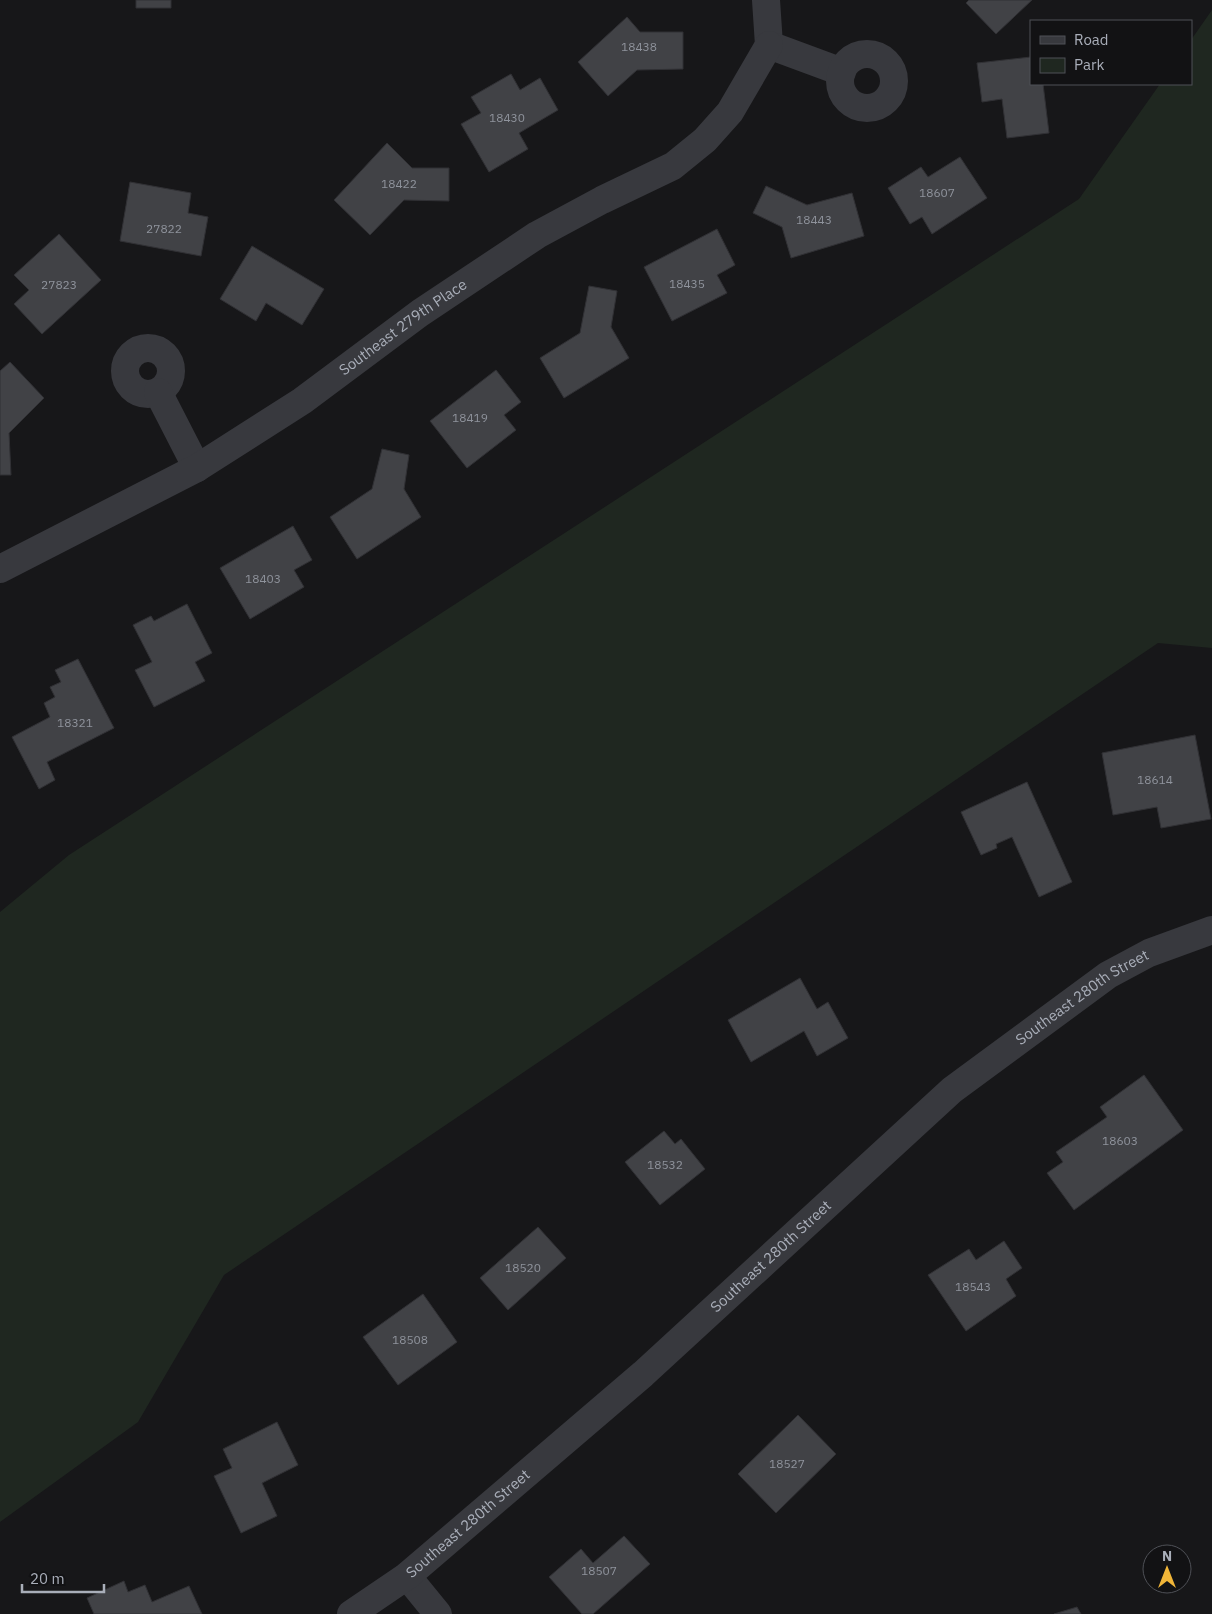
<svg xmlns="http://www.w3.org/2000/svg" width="1212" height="1614" viewBox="0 0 1212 1614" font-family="'IBM Plex Sans',sans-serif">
  <rect width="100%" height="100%" fill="#171719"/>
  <!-- green -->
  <path fill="#1f2720" d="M1212,10V648L1158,643L224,1275L138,1422L0,1522V912L69,855L1079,199L1160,84H1191V40Z"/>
  <!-- building -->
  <path fill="#414246" stroke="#313135" d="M136,0H171V8H136Z
    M969,0H1032L996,34L966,3Z
    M627,17L640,32H683V69L637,70L608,96L578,62Z
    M1031,57V84H1043L1049,133L1007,138L1002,99L982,102L977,63Z
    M511,74L520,90L540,78L558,110L519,133L528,149L489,172L461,124L481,113L471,97Z
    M387,143L412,168H449V201L404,200L370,235L334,200Z
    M960,157L987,198L932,234L922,217L910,224L888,188L921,167L928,177Z
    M130,182L191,193L188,213L208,217L201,256L120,241Z
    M766,186L807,205L852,193L864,236L791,258L782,227L753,213Z
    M717,229L735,265L717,275L727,293L672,321L644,267Z
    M59,234L101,280L42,334L14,304L29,290L14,275Z
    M252,246L324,289L302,325L266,303L256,321L220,299Z
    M589,286L617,291L611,327L629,358L564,398L540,358L580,333Z
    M10,362L44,398L9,433L11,475H0V371Z
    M496,370L521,402L504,415L516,430L467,468L430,421Z
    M382,449L409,455L404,489L421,517L357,559L330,517L372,489Z
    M293,526L312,560L294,570L304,587L250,619L220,568Z
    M187,604L212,653L195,662L205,681L154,707L135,670L152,662L133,625L151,616L154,621Z
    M78,659L114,728L47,762L55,780L39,789L12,737L50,717L44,703L55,697L50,687L61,682L55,670Z
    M1195,735L1211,819L1161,828L1157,807L1113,815L1102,753Z
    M1027,782L1072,882L1039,897L1012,837L996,844L997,848L981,855L961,812Z
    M800,978L817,1009L828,1002L848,1038L817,1056L804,1031L751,1062L728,1020Z
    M1144,1075L1183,1130L1074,1210L1047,1173L1063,1162L1056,1152L1107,1117L1100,1107Z
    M664,1131L675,1144L681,1139L705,1169L660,1205L625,1162Z
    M538,1227L566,1258L508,1310L480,1278Z
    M1004,1241L1022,1268L1006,1279L1016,1296L966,1331L928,1275L969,1249L976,1260Z
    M423,1294L457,1342L398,1385L363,1337Z
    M798,1415L836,1454L776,1513L738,1474Z
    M277,1422L298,1465L262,1483L277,1516L241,1533L214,1476L232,1468L223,1449Z
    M624,1536L650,1564L593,1614H582L549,1577L581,1549L593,1563Z
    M124,1581L128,1592L145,1585L152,1602L189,1586L202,1614H94L87,1598Z
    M1077,1607L1081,1614H1054Z"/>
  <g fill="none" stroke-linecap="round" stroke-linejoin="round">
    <!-- minor -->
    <g stroke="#38393e" stroke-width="28">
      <path d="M766,0L769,45"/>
      <path d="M769,45L842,72"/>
      <circle cx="867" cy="81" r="27"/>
      <circle cx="148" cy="371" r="23"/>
      <path d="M158,392L197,468"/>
      <path id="s1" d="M0,569L197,468L302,401L420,313L537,235L602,200L673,166L705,140L730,112L769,45"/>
      <path d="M407,1576L438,1614"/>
      <path id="s2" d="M351,1614L407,1576L643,1374L952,1090L1108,975L1149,953L1212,930"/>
    </g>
  </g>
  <g text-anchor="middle" stroke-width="4.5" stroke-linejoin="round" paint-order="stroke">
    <!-- number labels -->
    <g font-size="12" fill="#8f939c">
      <text x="639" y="51">18438</text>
      <text x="507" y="122">18430</text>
      <text x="399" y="188">18422</text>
      <text x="937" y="197">18607</text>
      <text x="814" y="224">18443</text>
      <text x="164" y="233">27822</text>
      <text x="687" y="288">18435</text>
      <text x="59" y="289">27823</text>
      <text x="470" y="422">18419</text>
      <text x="263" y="583">18403</text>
      <text x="75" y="727">18321</text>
      <text x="1155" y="784">18614</text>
      <text x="1120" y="1145">18603</text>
      <text x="665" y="1169">18532</text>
      <text x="523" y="1272">18520</text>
      <text x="973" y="1291">18543</text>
      <text x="410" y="1344">18508</text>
      <text x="787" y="1468">18527</text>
      <text x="599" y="1575">18507</text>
    </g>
    <!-- street labels -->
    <g font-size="15" fill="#a9aeb9" stroke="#121214">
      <text dy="5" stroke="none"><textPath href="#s1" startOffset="471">Southeast 279th Place</textPath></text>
      <text dy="5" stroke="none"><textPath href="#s2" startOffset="958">Southeast 280th Street</textPath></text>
      <text dy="5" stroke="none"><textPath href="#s2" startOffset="552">Southeast 280th Street</textPath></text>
      <text dy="5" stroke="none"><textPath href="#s2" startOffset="148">Southeast 280th Street</textPath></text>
    </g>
  </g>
  <!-- legend -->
  <rect x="1030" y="20" width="162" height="65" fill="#121214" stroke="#4e5056"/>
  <rect x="1040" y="36" width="25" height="8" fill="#38393e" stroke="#4e5056"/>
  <text x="1074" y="45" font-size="15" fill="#a9aeb9">Road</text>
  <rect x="1040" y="58" width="25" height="15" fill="#1f2720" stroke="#4e5056"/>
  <text x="1074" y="70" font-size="15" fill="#a9aeb9">Park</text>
  <!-- north arrow -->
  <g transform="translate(1167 1569)"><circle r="24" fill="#121214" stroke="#4e5056"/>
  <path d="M0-4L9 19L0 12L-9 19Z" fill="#f0b538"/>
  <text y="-8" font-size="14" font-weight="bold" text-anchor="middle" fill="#a9aeb9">N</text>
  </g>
  <!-- scale -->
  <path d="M22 1584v8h82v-8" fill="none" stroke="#a9aeb9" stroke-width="2.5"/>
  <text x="30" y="1584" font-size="15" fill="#a9aeb9" stroke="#121214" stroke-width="4" paint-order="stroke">20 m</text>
</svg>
